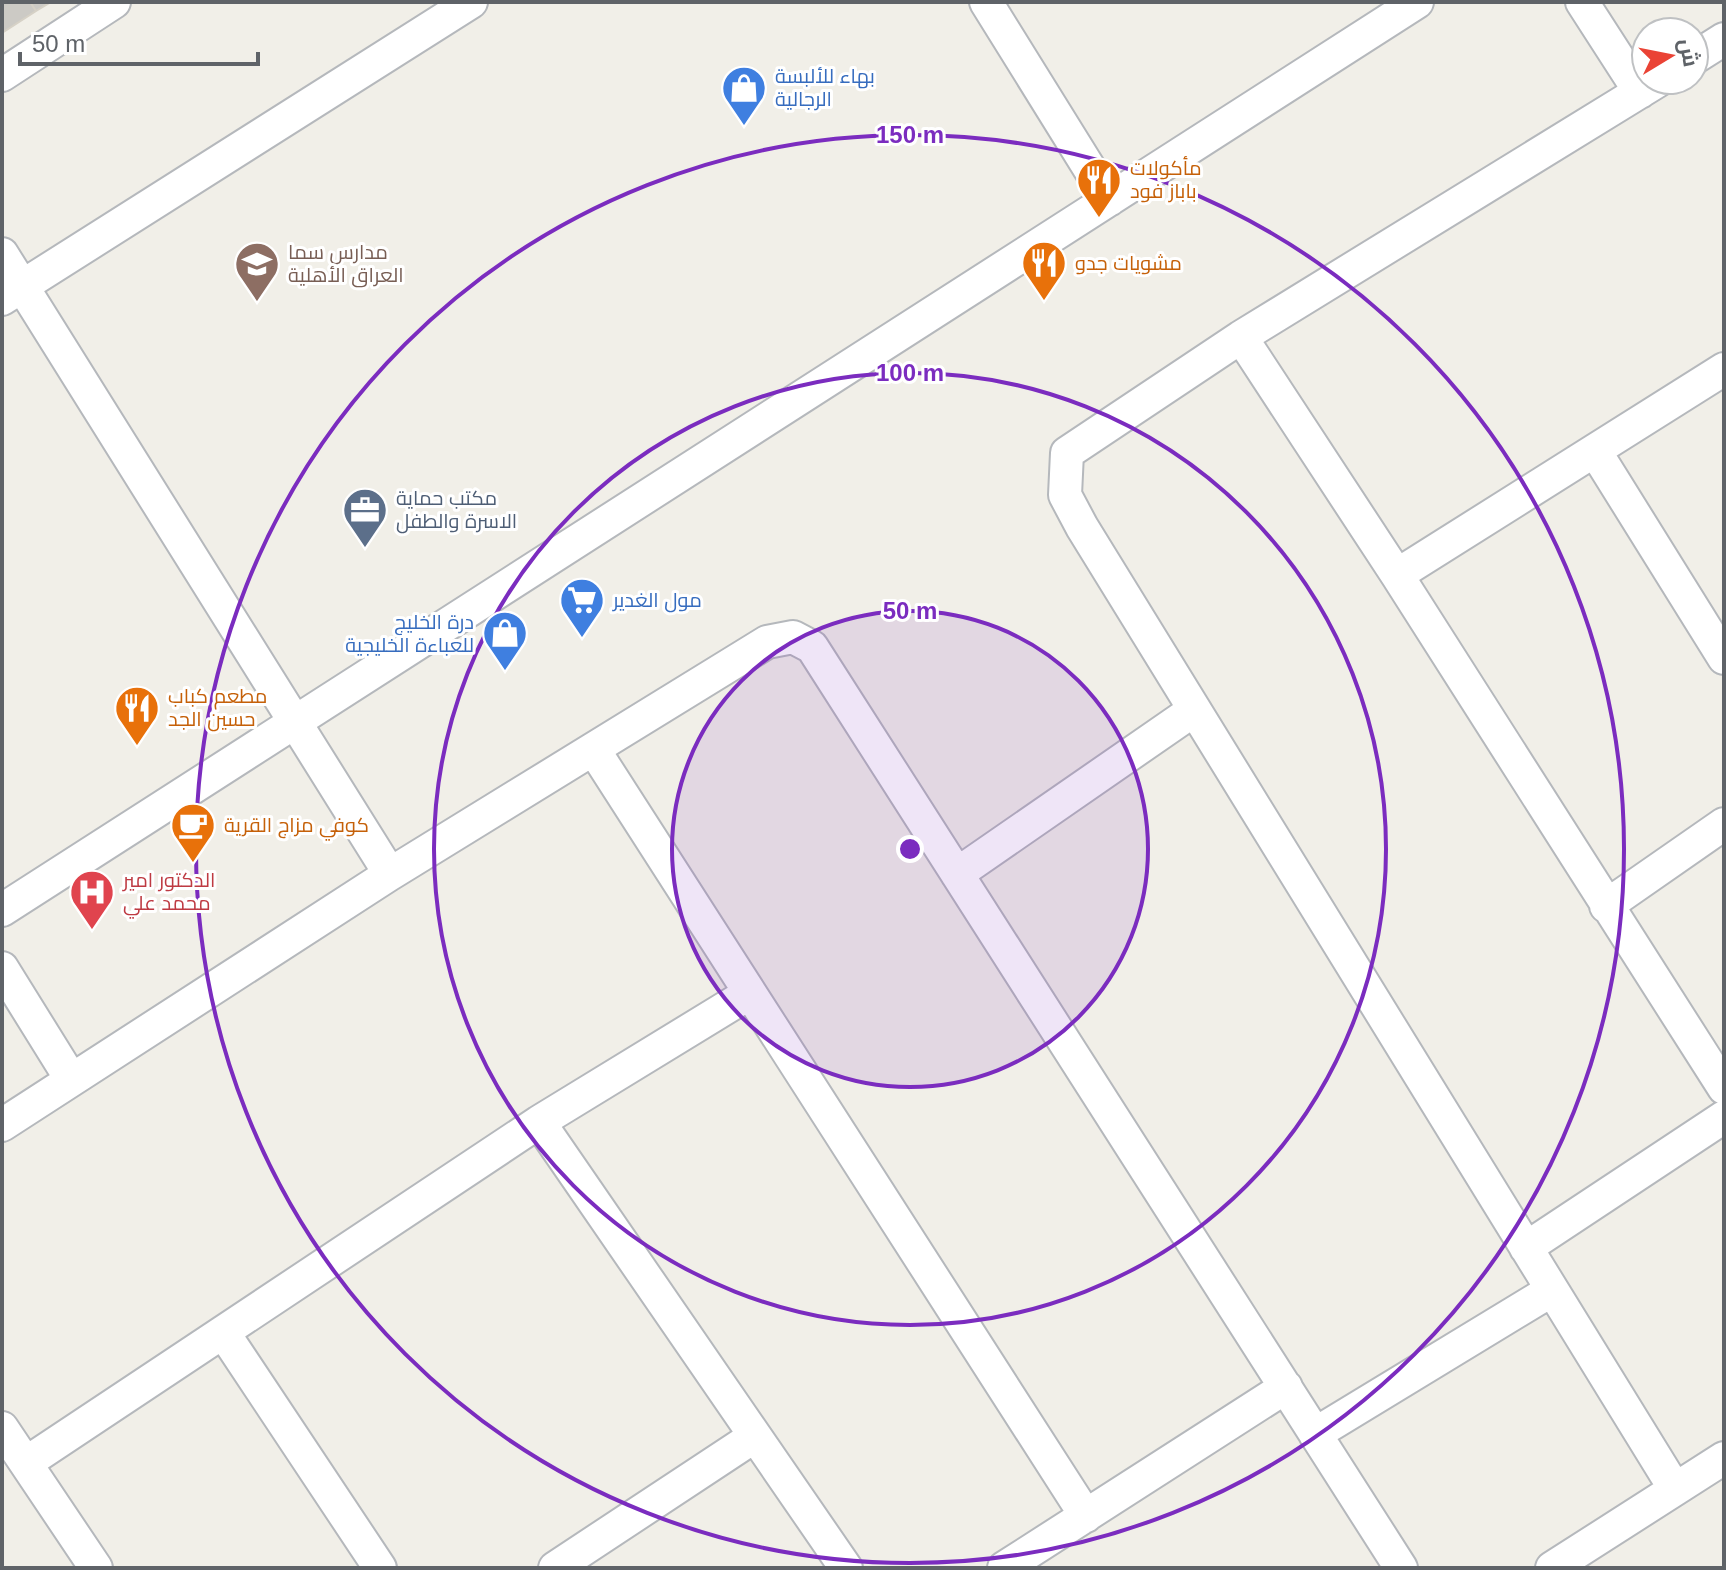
<svg xmlns="http://www.w3.org/2000/svg" width="1726" height="1570" viewBox="0 0 1726 1570" font-family="Helvetica,Cairo,sans-serif">
  <rect width="100%" height="100%" fill="#f1efe8"/>
  <!-- building -->
  <path fill="#cccac5" stroke="#d6d1c6" stroke-width="2" d="M2,2H30L36,11L2,33Z
    M30,2H51L36,11Z"/>
  <g fill="none" stroke-linecap="round" stroke-linejoin="round">
    <!-- minor casing -->
    <g stroke="#b5b8bc" stroke-width="36">
      <path id="minor" d="M986,2L1109,200
        M1582,2L1640,92
        M1694,58L1724,39
        M2,75L114,2
        M1659,80L1241,337L1067,453L1065,495L1082,527L1675,1489
        M2,254L390,874
        M2,299L471,2
        M1241,337L1397,575L1724,1088
        M1595,451L1724,658
        M1397,575L1724,369
        M594,750L1086,1516
        M957,874L1194,710
        M1606,906L1724,824
        M2,910L1417,2
        M2,968L71,1079
        M539,1122L846,1568
        M2,1125L390,874L767,642L793,637L812,647L1401,1568
        M1526,1248L1724,1117
        M223,1332L380,1568
        M2,1428L96,1568
        M1315,1434L1552,1290
        M26,1463L539,1122L750,993
        M555,1568L755,1436
        M1004,1568L1286,1387
        M1552,1568L1724,1458"/>
    </g>
    <!-- minor -->
    <use href="#minor" stroke="#fff" stroke-width="32"/>
  </g>
  <!-- distance rings -->
  <circle cx="910" cy="849" r="238" fill="#7b2cbf" fill-opacity=".12"/>
  <g fill="none" stroke="#7b2cbf" stroke-width="4">
    <circle cx="910" cy="849" r="238"/>
    <circle cx="910" cy="849" r="476"/>
    <circle cx="910" cy="849" r="714"/>
  </g>
  <!-- icons -->
  <defs>
    <g id="shop-pin" transform="scale(2.3)"><path d="M0 17L-7.5 6A9.5 9.5 0 1 1 7.5 6Z" fill="#3f7fe0" stroke="#fff"/><path d="M-5-2.5h2.3a2.7 3.5 0 0 1 5.4 0H5L5.5 6h-11ZM-1.5-2.5h3a1.5 2.3 0 0 0-3 0Z" fill="#fff"/></g>
    <g id="restaurant-pin" transform="scale(2.3)"><path d="M0 17L-7.5 6A9.5 9.5 0 1 1 7.5 6Z" fill="#e8710a" stroke="#fff"/><path d="M-5-6h1v4h1v-4h1v4h1v-4h1v5L-1.5 .5V6h-2V.5L-5-1ZM5-6V6H3V1.5H1.5Q1.5-4 5-6Z" fill="#fff"/></g>
    <g id="school-pin" transform="scale(2.3)"><path d="M0 17L-7.5 6A9.5 9.5 0 1 1 7.5 6Z" fill="#8d6e63" stroke="#fff"/><path d="M0-5L7-2L0 1L-7-2ZM-4 1L0 2.5L4 1V4Q0 6-4 4Z" fill="#fff"/></g>
    <g id="office-pin" transform="scale(2.3)"><path d="M0 17L-7.5 6A9.5 9.5 0 1 1 7.5 6Z" fill="#5c6f8a" stroke="#fff"/><path d="M-6-3h4V-5.5h4V-3h4V5H-6ZM-1-4.5V-3h2v-1.5ZM-6 0V1H6V0Z" fill="#fff"/></g>
    <g id="supermarket-pin" transform="scale(2.3)"><path d="M0 17L-7.5 6A9.5 9.5 0 1 1 7.5 6Z" fill="#3f7fe0" stroke="#fff"/><path d="M-6-5.5h2.5l.6 2H6L4.5 2H-2.5L-4.4-4H-6ZM-1.5 3.2a1.3 1.3 0 1 0 .1 0ZM3 3.2a1.3 1.3 0 1 0 .1 0Z" fill="#fff"/></g>
    <g id="cafe-pin" transform="scale(2.3)"><path d="M0 17L-7.5 6A9.5 9.5 0 1 1 7.5 6Z" fill="#e8710a" stroke="#fff"/><path d="M-5.5-4.5H6V0H3Q3 3.5 0 3.5H-2.5Q-5.5 3.5-5.5 0ZM3-3.2v2h1.7v-2ZM-6 4.5H4V6H-6Z" fill="#fff"/></g>
    <g id="hospital-pin" transform="scale(2.3)"><path d="M0 17L-7.5 6A9.5 9.5 0 1 1 7.5 6Z" fill="#e0444e" stroke="#fff"/><path d="M-5-5h3v3.5h4V-5h3V5h-3V1.5h-4V5h-3Z" fill="#fff"/></g>
  </defs>
  <g fill-rule="evenodd">
    <use href="#shop-pin" x="744" y="88"/>
    <use href="#restaurant-pin" x="1099" y="180"/>
    <use href="#restaurant-pin" x="1044" y="263"/>
    <use href="#school-pin" x="257" y="264"/>
    <use href="#office-pin" x="365" y="510"/>
    <use href="#supermarket-pin" x="582" y="600"/>
    <use href="#shop-pin" x="505" y="633"/>
    <use href="#restaurant-pin" x="137" y="708"/>
    <use href="#cafe-pin" x="193" y="825"/>
    <use href="#hospital-pin" x="92" y="892"/>
  </g>
  <g text-anchor="middle" stroke-width="6" stroke-linejoin="round" paint-order="stroke">
    <!-- shop labels -->
    <g font-size="20" fill="#366cbe" stroke="#fff" text-anchor="start">
      <text x="775" y="83">بهاء للألبسة<tspan x="775" dy="23">الرجالية</tspan></text>
      <text x="613" y="607">مول الغدير</text>
      <text x="474" y="629" text-anchor="end">درة الخليج<tspan x="474" dy="23">للعباءة الخليجية</tspan></text>
    </g>
    <!-- food labels -->
    <g font-size="20" fill="#c56008" stroke="#fff" text-anchor="start">
      <text x="1130" y="175">مأكولات<tspan x="1130" dy="23">باباز فود</tspan></text>
      <text x="1075" y="270">مشويات جدو</text>
      <text x="168" y="703">مطعم كباب<tspan x="168" dy="23">حسين الجد</tspan></text>
      <text x="224" y="832">كوفي مزاج القرية</text>
    </g>
    <!-- education labels -->
    <g font-size="20" fill="#785e54" stroke="#fff" text-anchor="start">
      <text x="288" y="259">مدارس سما<tspan x="288" dy="23">العراق الأهلية</tspan></text>
    </g>
    <!-- service labels -->
    <g font-size="20" fill="#4e5e75" stroke="#fff" text-anchor="start">
      <text x="396" y="505">مكتب حماية<tspan x="396" dy="23">الاسرة والطفل</tspan></text>
    </g>
    <!-- health labels -->
    <g font-size="20" fill="#be3a42" stroke="#fff" text-anchor="start">
      <text x="123" y="887">الدكتور امير<tspan x="123" dy="23">محمد علي</tspan></text>
    </g>
  </g>
  <circle cx="910" cy="849" r="12" fill="#7b2cbf" stroke="#fff" stroke-width="4"/>
  <g font-size="24" text-anchor="middle" font-weight="bold" fill="#7b2cbf" stroke="#fff" stroke-width="6" stroke-linejoin="round" paint-order="stroke">
    <text x="910" y="143">150 m</text>
    <text x="910" y="381">100 m</text>
    <text x="910" y="619">50 m</text>
  </g>
  <!-- border -->
  <rect width="1726" height="1570" fill="none" stroke="#5f6368" stroke-width="8"/>
  <!-- north arrow -->
  <g transform="translate(1670 56) rotate(80)"><circle r="38" fill="#ffffff" stroke="#bfc1c3" stroke-width="2"/>
  <path d="M0-6L14 30L0 20L-14 30Z" fill="#ea4335"/>
  <text y="-12" font-size="22" font-weight="bold" text-anchor="middle" fill="#5f6368">ش</text>
  </g>
  <!-- scale -->
  <path d="M20 52v12h238v-12" fill="none" stroke="#5f6368" stroke-width="4"/>
  <text x="32" y="52" font-size="24" fill="#5f6368" stroke="#ffffff" stroke-width="6" paint-order="stroke">50 m</text>
</svg>
